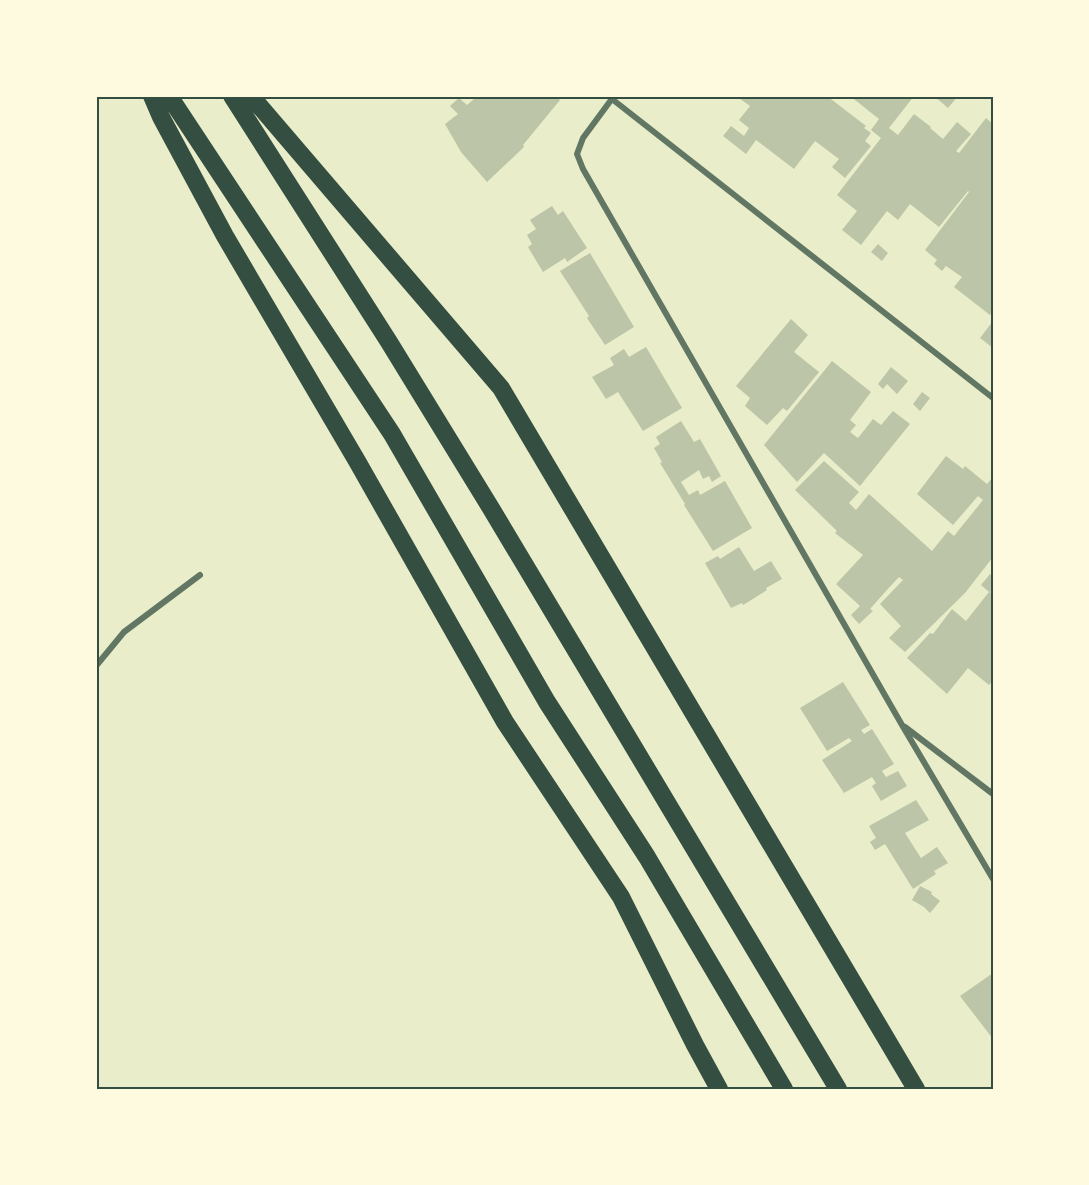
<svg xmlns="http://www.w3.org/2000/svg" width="1089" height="1185" viewBox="0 0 1089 1185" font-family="Roboto,sans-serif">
  <rect width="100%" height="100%" fill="#e9edc9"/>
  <!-- building -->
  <path fill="#bcc5a7" d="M471,96H556L560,100L523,145L524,147L487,182L461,152L445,124L458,114L450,106L459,98L467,105L474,99Z
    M736,96H827L866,126L864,128L871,133L865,141L871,146L845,178L832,167L839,159L815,141L794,169L756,140L746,154L723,136L731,126L744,136L749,128L739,120L750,106Z
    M850,96H914L889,128L898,135L914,114L931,127L930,128L943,139L957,122L971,134L956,151L959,153L986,118L993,124V311L990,315L954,287L962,277L946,266L942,271L934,264L937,260L925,250L969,192L968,191L939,227L910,204L898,220L887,211L861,245L842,230L857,211L837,195L881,138L871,130L879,119Z
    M934,96H958L948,108Z
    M552,206L558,215L563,211L587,248L567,262L565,258L543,272L528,247L532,244L527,235L536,229L530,220Z
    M878,244L888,253L882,261L871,252Z
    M590,253L634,327L605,345L587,318L589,316L560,271Z
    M791,319L808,335L794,352L819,372L787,411L783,408L767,425L745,406L750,398L736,386Z
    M993,321V348L980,338Z
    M646,347L682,408L643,431L618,392L606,399L592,377L614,365L610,358L624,349L629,357Z
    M832,361L871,392L850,420L856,425L850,432L858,438L873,419L881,425L893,411L910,424L860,486L824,453L797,482L764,445Z
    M891,367L908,381L897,394L887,384L883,389L878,384Z
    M922,392L930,398L920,411L913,404Z
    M681,421L694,442L700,439L721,476L712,482L709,476L703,479L699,470L681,482L689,495L698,490L700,495L725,481L752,528L713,551L684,505L685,504L660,463L662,462L654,448L660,444L656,437Z
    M946,456L963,469L965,466L987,484L993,477V557L965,593L905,652L889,638L901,626L880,604L903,580L899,577L886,591L870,609L873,611L859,624L851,615L860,606L836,584L863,555L835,533L837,531L795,490L824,461L859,492L849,503L856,510L869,494L932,551L948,531L954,536L983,500L978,496L953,525L917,494Z
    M739,547L754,571L771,561L782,579L766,588L767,590L743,605L742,603L731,608L705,563L718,556L720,559Z
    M990,574L993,577V588L990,592L993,595V680L989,685L968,668L947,694L907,658L930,633L933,634L952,609L966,621L989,592L981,585Z
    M843,682L870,725L861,730L864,734L872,729L894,764L882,771L886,777L898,771L907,786L881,801L872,786L876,783L872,777L844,793L822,760L852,741L849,738L827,751L800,708Z
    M916,800L929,820L905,833L921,858L937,847L948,863L934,871L936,874L913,889L885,844L875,850L870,842L876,838L869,826Z
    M920,886L932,892L931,894L940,901L930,913L924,907L912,900Z
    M993,973V1039L960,996Z"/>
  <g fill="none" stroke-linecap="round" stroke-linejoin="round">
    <!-- minor -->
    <path stroke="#617663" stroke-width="6" d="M614,96L583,138L577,154L583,169L902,725L993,879
      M612,99L993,398
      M96,666L124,632L200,575
      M905,727L993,794"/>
    <!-- motorway -->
    <path stroke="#344e41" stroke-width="18" d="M152,96L161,117L225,236L357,461L505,722L621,897L695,1045L719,1089
      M169,96L392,434L547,702L647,857L784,1089
      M232,96L389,342L492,510L838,1089
      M251,96L501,388L916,1089"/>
  </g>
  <!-- border -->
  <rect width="1089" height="1185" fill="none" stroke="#fefae0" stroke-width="195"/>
  <rect x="98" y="98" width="894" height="990" fill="none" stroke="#344e41" stroke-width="2"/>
</svg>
